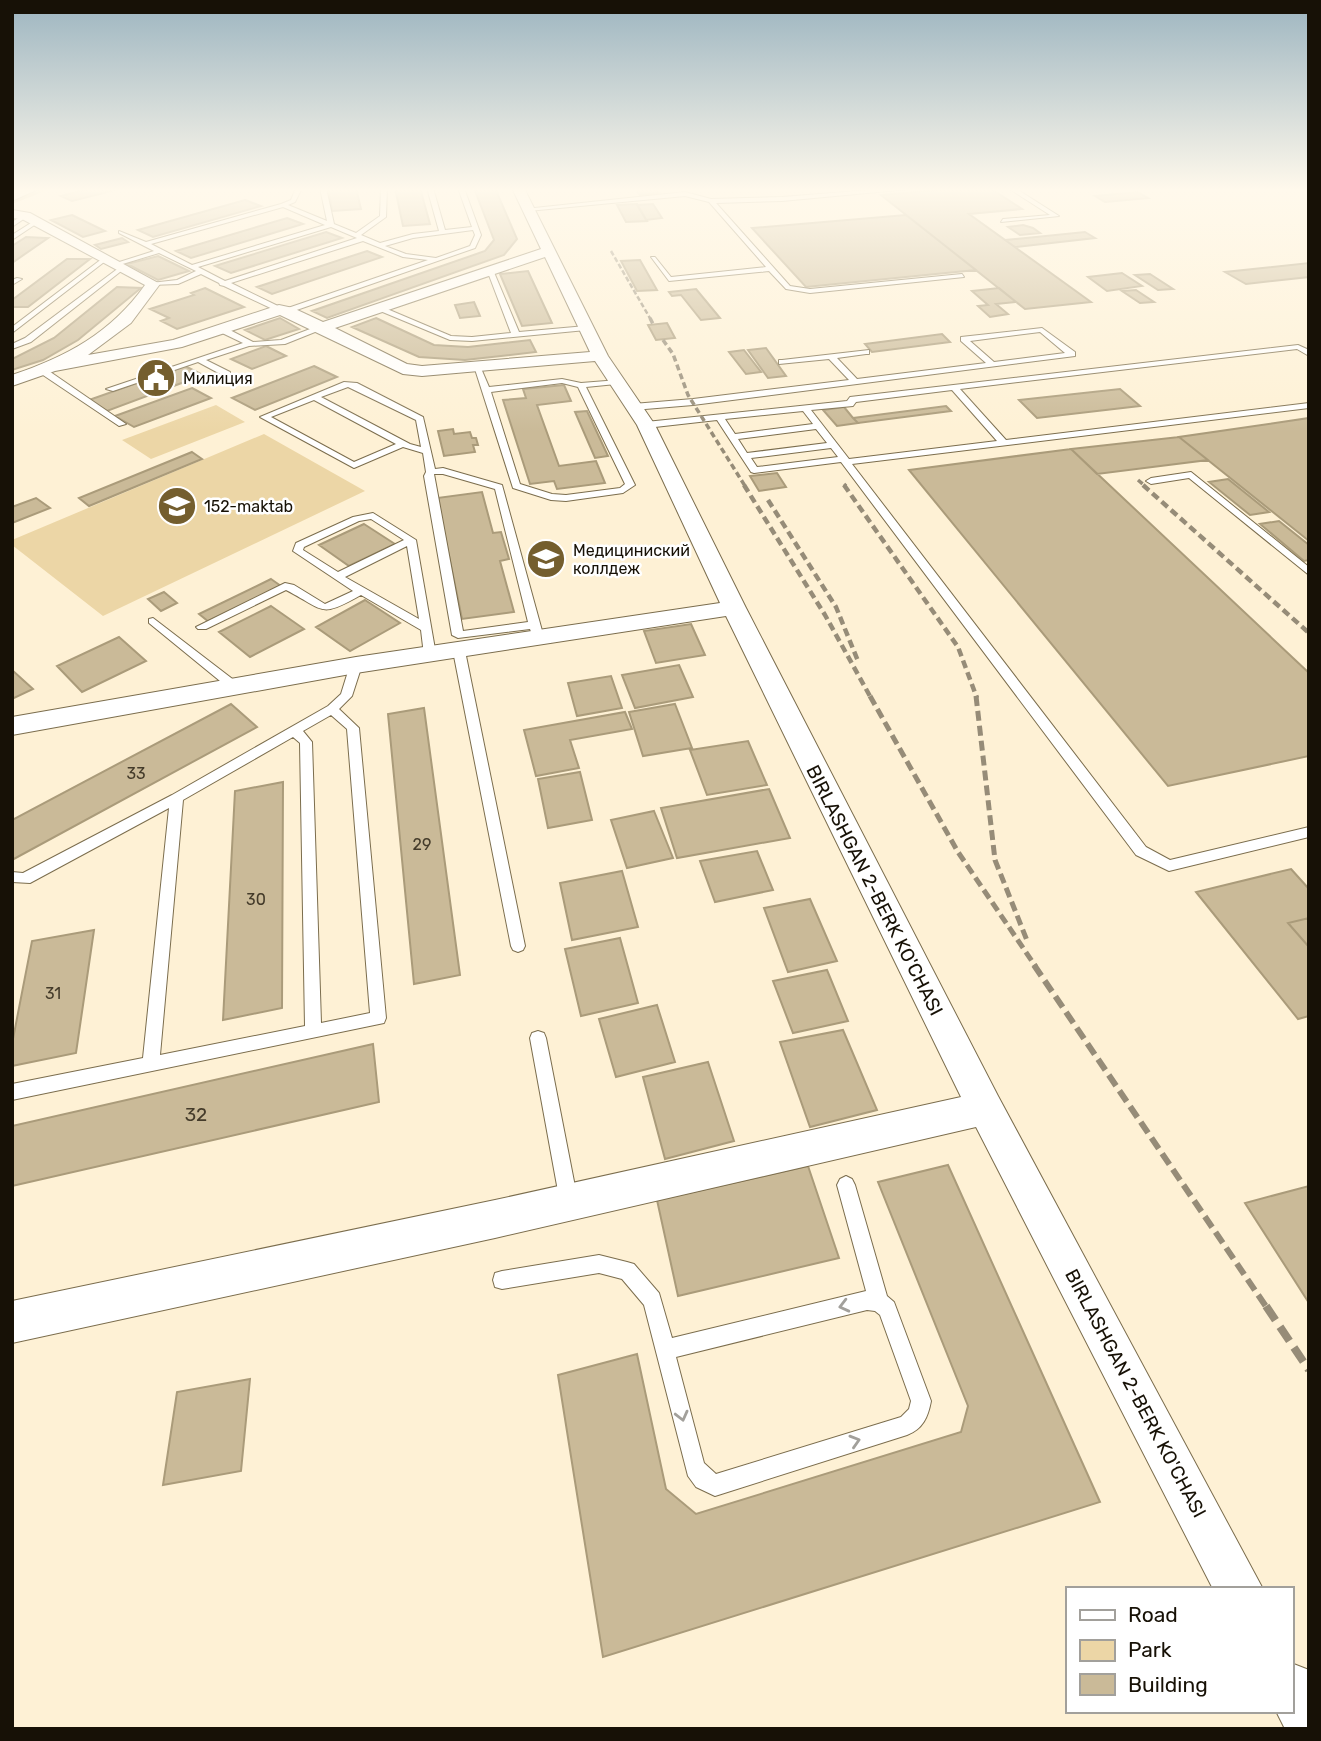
<svg xmlns="http://www.w3.org/2000/svg" width="1321" height="1741" viewBox="0 0 1321 1741" font-family="Rubik,sans-serif">
  <rect width="100%" height="100%" fill="#fef1d5"/>
  <!-- green -->
  <path fill="#ecd6a6" d="M216,405L245,422L151,459L122,440Z
    M264,434L365,491L103,616L12,545V540Z"/>
  <g fill="none" stroke-linecap="round" stroke-linejoin="round">
    <!-- stream -->
    <path stroke="#cdb684" stroke-width="3.5" d="M12,202L48,188"/>
  </g>
  <!-- building -->
  <path fill="#caba98" stroke="#aa9b7a" stroke-width="2" d="M91,188H123L72,201L61,196Z
    M328,188H356L361,209L332,211Z
    M395,188H420L430,224L403,226Z
    M474,188H495L517,239L504,255L327,318L312,311L485,251L494,240Z
    M655,188L659,193L640,195L635,189Z
    M960,188H990L1022,209L969,214L1091,302L1025,309L881,195Z
    M1138,192L1148,198L1105,202L1095,196Z
    M245,200L261,206L153,237L138,230Z
    M653,204L662,218L646,220L637,205Z
    M617,205L637,204L647,221L626,222Z
    M72,215L105,231L83,237L51,220Z
    M906,215L976,270L806,287L752,228Z
    M287,218L303,224L191,258L176,251Z
    M1023,225L1033,228L1040,233L1020,235L1008,227Z
    M326,232L342,238L231,273L215,266Z
    M1085,232L1095,238L1015,247L1005,240Z
    M26,237L48,238L12,263V246Z
    M122,238L128,242L101,249L95,245Z
    M367,251L382,257L272,294L257,287Z
    M158,256L189,271L158,280L127,264Z
    M67,259H90L28,307H12V300Z
    M640,260L657,290L637,291L621,261Z
    M1309,263V277L1246,284L1225,272Z
    M528,271L552,323L522,326L500,274Z
    M1122,273L1142,286L1107,291L1088,277Z
    M1150,274L1173,289L1158,290L1135,275Z
    M117,287L141,288L78,340L43,360L12,370V359L54,338Z
    M205,288L244,307L177,329L161,321L169,318L150,309L194,295L191,293Z
    M999,288L1016,302L996,304L1008,314L990,317L978,306L988,305L972,291Z
    M696,289L720,318L701,320L681,295L672,296L669,292Z
    M1136,290L1154,302L1140,303L1122,291Z
    M474,302L480,316L460,318L455,305Z
    M280,318L299,329L265,340L245,330Z
    M376,318L434,345L468,347L530,340L536,352L465,360L419,357L352,327Z
    M667,323L675,338L656,340L648,325Z
    M942,334L950,342L872,352L865,344Z
    M266,346L286,356L252,369L231,359Z
    M766,348L786,376L768,378L748,350Z
    M744,350L761,372L746,374L729,352Z
    M185,366L203,375L107,411L89,400Z
    M314,366L337,377L255,410L232,398Z
    M564,385L571,401L537,405L559,466L596,461L605,483L557,489L554,481L530,484L503,400L526,398L523,389Z
    M192,388L211,398L134,427L115,416Z
    M1120,389L1140,406L1037,418L1019,400Z
    M946,406L951,411L858,423L853,418Z
    M844,407L853,418L858,423L837,426L823,410Z
    M587,411L608,456L595,458L575,412Z
    M1309,418V541L1179,437Z
    M453,429L454,434L470,432L472,438H476L478,445H473L475,452L444,456L438,431Z
    M1179,437L1208,460L1097,474L1071,449Z
    M1071,449L1309,673V756L1168,786L909,470Z
    M192,452L202,459L89,506L79,498Z
    M777,473L786,487L759,491L750,476Z
    M1228,479L1269,512L1250,515L1209,482Z
    M482,492L493,533L501,532L509,559L500,561L514,612L462,619L437,498Z
    M36,498L50,508L12,523V507Z
    M1279,521L1309,545V560L1304,561L1260,524Z
    M364,524L395,544L349,566L319,545Z
    M271,579L281,586L209,622L199,614Z
    M164,592L177,603L161,611L148,599Z
    M365,600L400,623L350,651L316,627Z
    M271,606L304,629L250,657L219,632Z
    M691,624L705,655L656,663L644,631Z
    M119,637L146,661L82,692L57,666Z
    M679,665L693,697L635,708L622,675Z
    M12,670L33,689L12,699Z
    M611,676L622,708L577,716L568,683Z
    M231,704L257,727L12,860V820Z
    M675,704L692,748L643,756L629,712Z
    M424,708L460,975L414,984L388,714Z
    M625,712L632,729L570,740L579,768L536,776L524,730Z
    M748,741L767,785L707,795L690,750Z
    M580,772L592,820L548,828L538,779Z
    M283,782L282,1008L223,1020L235,791Z
    M769,789L790,838L677,858L661,808Z
    M654,811L673,858L627,868L611,820Z
    M757,851L773,890L715,902L700,861Z
    M1291,869L1309,889V918L1288,923L1309,947V1016L1298,1019L1196,892Z
    M622,871L638,927L572,940L560,883Z
    M810,899L837,961L788,972L764,908Z
    M1309,918V947L1288,923Z
    M94,930L76,1053L12,1066V1044L32,941Z
    M620,938L638,1003L581,1016L565,949Z
    M827,970L848,1021L793,1033L773,981Z
    M657,1005L675,1062L616,1077L599,1019Z
    M843,1030L877,1110L810,1127L780,1042Z
    M373,1044L379,1102L12,1186V1126Z
    M708,1062L734,1141L665,1159L643,1077Z
    M948,1165L1100,1502L603,1657L558,1375L637,1354L666,1489L696,1514L961,1432L968,1406L878,1182Z
    M808,1166L839,1258L678,1296L657,1200Z
    M1309,1186V1303L1245,1203Z
    M250,1379L241,1471L163,1485L177,1392Z"/>
  <g fill="none" stroke-linecap="round" stroke-linejoin="round">
    <!-- lane casing -->
    <g stroke="#7b6d4d" stroke-width="2">
      <path id="lane" d="M296,188H302L295,202L288,205L327,221L320,188H326L334,224L356,233L380,216L381,188H387L386,217L361,235L380,243L413,234L439,231L427,188H433L445,230L472,227L458,188H464L481,235L475,248L288,313H285V309L428,260L403,257L363,241L231,283L282,308V312H279L224,286L220,285L219,283L201,274L178,284L151,285V283L177,280L196,271L159,253L116,266L113,264L154,251L119,233V231L146,242L281,204L291,200ZM283,207L325,225L192,265L151,244ZM331,227L357,238L225,281L198,267ZM473,230L475,235L470,246L436,258L406,254L385,246L413,238Z
        M895,188H920L782,201L716,203L790,286L810,289L962,274L964,277L810,293L786,289L769,271L669,281L651,257H655L671,277L766,267L709,202L685,196L528,211L525,209L685,192L711,199L782,197Z
        M1008,188H1015L1059,216L1001,222L1003,219L1050,215Z
        M23,215L28,216L12,227V222Z
        M34,221L39,222L12,240V235Z
        M103,258L108,259L12,333V327Z
        M120,267L125,268L31,342L12,349V344L25,338Z
        M490,268L493,270L519,332L586,326L590,328L586,330L472,341L450,340L373,308L380,306L451,336L472,337L511,333L487,270Z
        M17,278L22,279L12,285V280Z
        M318,326L325,328L285,344L249,346L206,360L230,372V376H224L198,362L113,391L106,389L243,343L218,331V327H224L253,342L281,340Z
        M1042,328L1075,352V356L693,405L633,410L629,407L633,404L693,399L849,380L829,359L779,364V360H782L869,350V354H866L837,358L857,379L986,363L961,341V337ZM1040,332L1065,353L994,362L970,341Z
        M1298,345L1309,350V356L1297,349L960,389L1006,440L1309,403V408L852,464L1146,847L1170,860L1309,827V837L1169,871L1136,855L841,462L754,473L751,472L717,420L646,428L642,425L646,422L847,401L850,397ZM952,390L997,441L849,459L811,410L853,406L856,402ZM803,411L813,424L735,434L725,419ZM816,429L827,443L747,453L738,439ZM831,448L838,457L757,467L751,458Z
        M474,366H480L489,387L562,379L581,383L619,380V384H616L586,387L635,485L623,493L566,501L551,500L513,488ZM562,383L578,387L625,484L620,488L566,495L552,494L520,484L491,392Z
        M40,369H46L126,424L119,426L40,373Z
        M344,382L357,383L423,417L435,469L443,468L502,485L544,638L542,640H534L530,629L458,638L452,635L424,476L426,472L423,453L403,447L354,468L260,417ZM348,387L416,420L421,447L410,444L321,397ZM314,400L396,444L354,462L271,417ZM434,474H443L495,489L528,622L463,631Z
        M1191,472L1309,567V575L1189,478L1151,484L1146,481L1151,478Z
        M373,513L416,540L436,655L434,658H426L424,655L421,630L361,595C319,619 325,610 286,590L206,629H198L196,627L285,583L294,585L325,604L353,591L293,551L296,543L353,517ZM371,519L404,540L338,572L303,550L304,547L359,521ZM407,546L419,619L345,577Z
        M153,618L239,684V690H231L149,623V619Z
        M459,647L465,651L525,946L523,950L518,952L513,950L511,946L453,651Z
        M356,661L362,665L352,696L339,709L359,728L386,1018L384,1023L12,1100V1084L143,1058L169,808L30,883L12,882V872L23,873L172,795L328,706L341,694L350,665ZM331,715L347,729L370,1013L321,1023L312,742L303,731ZM293,737L300,743L305,1026L160,1055L183,800Z
        M538,1031L544,1033L546,1038L578,1202L575,1208L569,1211L563,1208L560,1202L530,1038L532,1033Z
        M846,1176L852,1179L855,1185L887,1296L894,1302L931,1401C928,1417 923,1429 907,1435L715,1496L696,1487L688,1476L644,1305L622,1279L599,1273L502,1289L495,1287L493,1280L495,1273L502,1271L599,1255L627,1262L634,1264L659,1293L672,1338L866,1291L837,1185L840,1179ZM867,1310L875,1311L880,1315L911,1401L909,1409L901,1417L716,1474L704,1463L676,1357Z"/>
    </g>
    <!-- street casing -->
    <g stroke="#7b6d4d" stroke-width="2">
      <path id="street" d="M23,188H40L12,201V192Z
        M512,188H524L608,356L655,425L746,608L998,1096L1263,1589H1213L976,1127L495,1238L12,1343V1301L495,1200L961,1097L726,616L356,673L12,735V717L356,657L720,603L637,425L595,361L422,376L403,374L280,315L182,347L55,371L12,386V375C66,357 111,333 145,285L22,219L12,218V210L30,213L160,284L131,323L88,355L173,340L279,305L293,308L323,322L541,249ZM545,257L590,352L422,366L407,364L335,328Z
        M1291,1663L1309,1670V1729H1285L1276,1711H1291Z"/>
    </g>
    <!-- lane -->
    <use href="#lane" fill="#fff" fill-rule="evenodd"/>
    <!-- street -->
    <use href="#street" fill="#fff" fill-rule="evenodd"/>
    <!-- rail-far5 -->
    <path stroke="#968c78" stroke-width="2.5" stroke-dasharray="5 2.5" stroke-linecap="butt" d="M611,251L651,320"/>
    <!-- rail-far4 -->
    <path stroke="#968c78" stroke-width="3.5" stroke-dasharray="6 3.5" stroke-linecap="butt" d="M650,318L653,324
      M663,340L673,354L688,395L745,486
      M1138,480L1145,486
      M844,484L846,486"/>
    <!-- rail-far3 -->
    <path stroke="#968c78" stroke-width="4.5" stroke-dasharray="8 4.5" stroke-linecap="butt" d="M744,485L825,615L871,698
      M844,485L958,647L977,698
      M1143,485L1309,633
      M768,500L836,607L858,661"/>
    <!-- rail-far2 -->
    <path stroke="#968c78" stroke-width="5" stroke-dasharray="10 5" stroke-linecap="butt" d="M870,696L958,852L1036,967
      M976,696L995,860L1028,943"/>
    <!-- rail-far1 -->
    <path stroke="#968c78" stroke-width="6" stroke-dasharray="13 6" stroke-linecap="butt" d="M1034,965L1267,1308"/>
    <!-- rail -->
    <path stroke="#968c78" stroke-width="8" stroke-dasharray="17 8" stroke-linecap="butt" d="M1266,1306L1309,1370"/>
  </g>
  <!-- one-way arrows -->
  <defs><path id="oneway-chevron" d="M-2-3.5L2.5 0L-2 3.5" fill="none" stroke-width="1.6" stroke-linecap="round" stroke-linejoin="round" transform="scale(1.75)"/></defs>
  <g stroke="#a2a09b">
    <use href="#oneway-chevron" transform="translate(844 1306) rotate(166)"/>
    <use href="#oneway-chevron" transform="translate(682 1416) rotate(76)"/>
    <use href="#oneway-chevron" transform="translate(855 1441) rotate(-17)"/>
  </g>
  <!-- sky -->
  <linearGradient id="sky" x2="0" y2="1"><stop stop-color="#9db5c0"/><stop offset="0.44" stop-color="#fff9ec"/><stop offset="1" stop-color="#fff9ec" stop-opacity="0"/></linearGradient>
  <rect width="1321" height="432" fill="url(#sky)"/>
  <!-- icons -->
  <defs>
    <g id="civic-disc" transform="scale(2.0125)"><circle r="9.5" fill="#745e2e" stroke="#fff"/><path d="M-.6-6.5H3V-4.5H.6V-3L4-1V1h2V6H-6V1h2V-1L-.6-3ZM-1.2 2.5V6h2.4V2.5Z" fill="#fff"/></g>
    <g id="school-disc" transform="scale(2.0125)"><circle r="9.5" fill="#745e2e" stroke="#fff"/><path d="M0-5L7-2L0 1L-7-2ZM-4 1L0 2.5L4 1V4Q0 6-4 4Z" fill="#fff"/></g>
    <g id="university-disc" transform="scale(2.0125)"><circle r="9.5" fill="#745e2e" stroke="#fff"/><path d="M0-5L7-2L0 1L-7-2ZM-4 1L0 2.5L4 1V4Q0 6-4 4Z" fill="#fff"/></g>
  </defs>
  <g fill-rule="evenodd">
    <use href="#civic-disc" x="156" y="378"/>
    <use href="#school-disc" x="177" y="506"/>
    <use href="#university-disc" x="546" y="559"/>
  </g>
  <g text-anchor="middle" stroke-width="5" stroke-linejoin="round" paint-order="stroke">
    <!-- far-poi labels -->
    <g font-size="16" fill="#171106" stroke="#fff" text-anchor="start">
      <text x="183" y="384">Милиция</text>
      <text x="204" y="512">152-maktab</text>
      <text x="573" y="556">Медициниский<tspan x="573" dy="18">коллдеж</tspan></text>
    </g>
    <!-- number labels -->
    <g font-size="16" fill="#443b2a">
      <text x="136" y="779">33</text>
      <text x="422" y="850">29</text>
      <text x="256" y="905">30</text>
      <text x="53" y="999">31</text>
    </g>
    <!-- street labels -->
    <g font-size="19" fill="#171106" stroke="#fff">
      <text transform="translate(875 890) rotate(63)" y="7">BIRLASHGAN 2-BERK KO'CHASI</text>
      <text transform="translate(1136 1393) rotate(62)" y="7">BIRLASHGAN 2-BERK KO'CHASI</text>
    </g>
    <!-- near-number labels -->
    <g font-size="19" fill="#443b2a">
      <text x="196" y="1121">32</text>
    </g>
  </g>
  <!-- border -->
  <rect width="1321" height="1741" fill="none" stroke="#171106" stroke-width="28"/>
  <!-- legend -->
  <rect x="1066" y="1587" width="228" height="126" fill="#ffffff" stroke="#a2a09b" stroke-width="2"/>
  <rect x="1080" y="1610" width="35" height="10" fill="#ffffff" stroke="#a2a09b" stroke-width="2"/>
  <text x="1128" y="1622" font-size="21" fill="#171106">Road</text>
  <rect x="1080" y="1640" width="35" height="21" fill="#ecd6a6" stroke="#a2a09b" stroke-width="2"/>
  <text x="1128" y="1657" font-size="21" fill="#171106">Park</text>
  <rect x="1080" y="1674" width="35" height="21" fill="#caba98" stroke="#a2a09b" stroke-width="2"/>
  <text x="1128" y="1692" font-size="21" fill="#171106">Building</text>
</svg>
